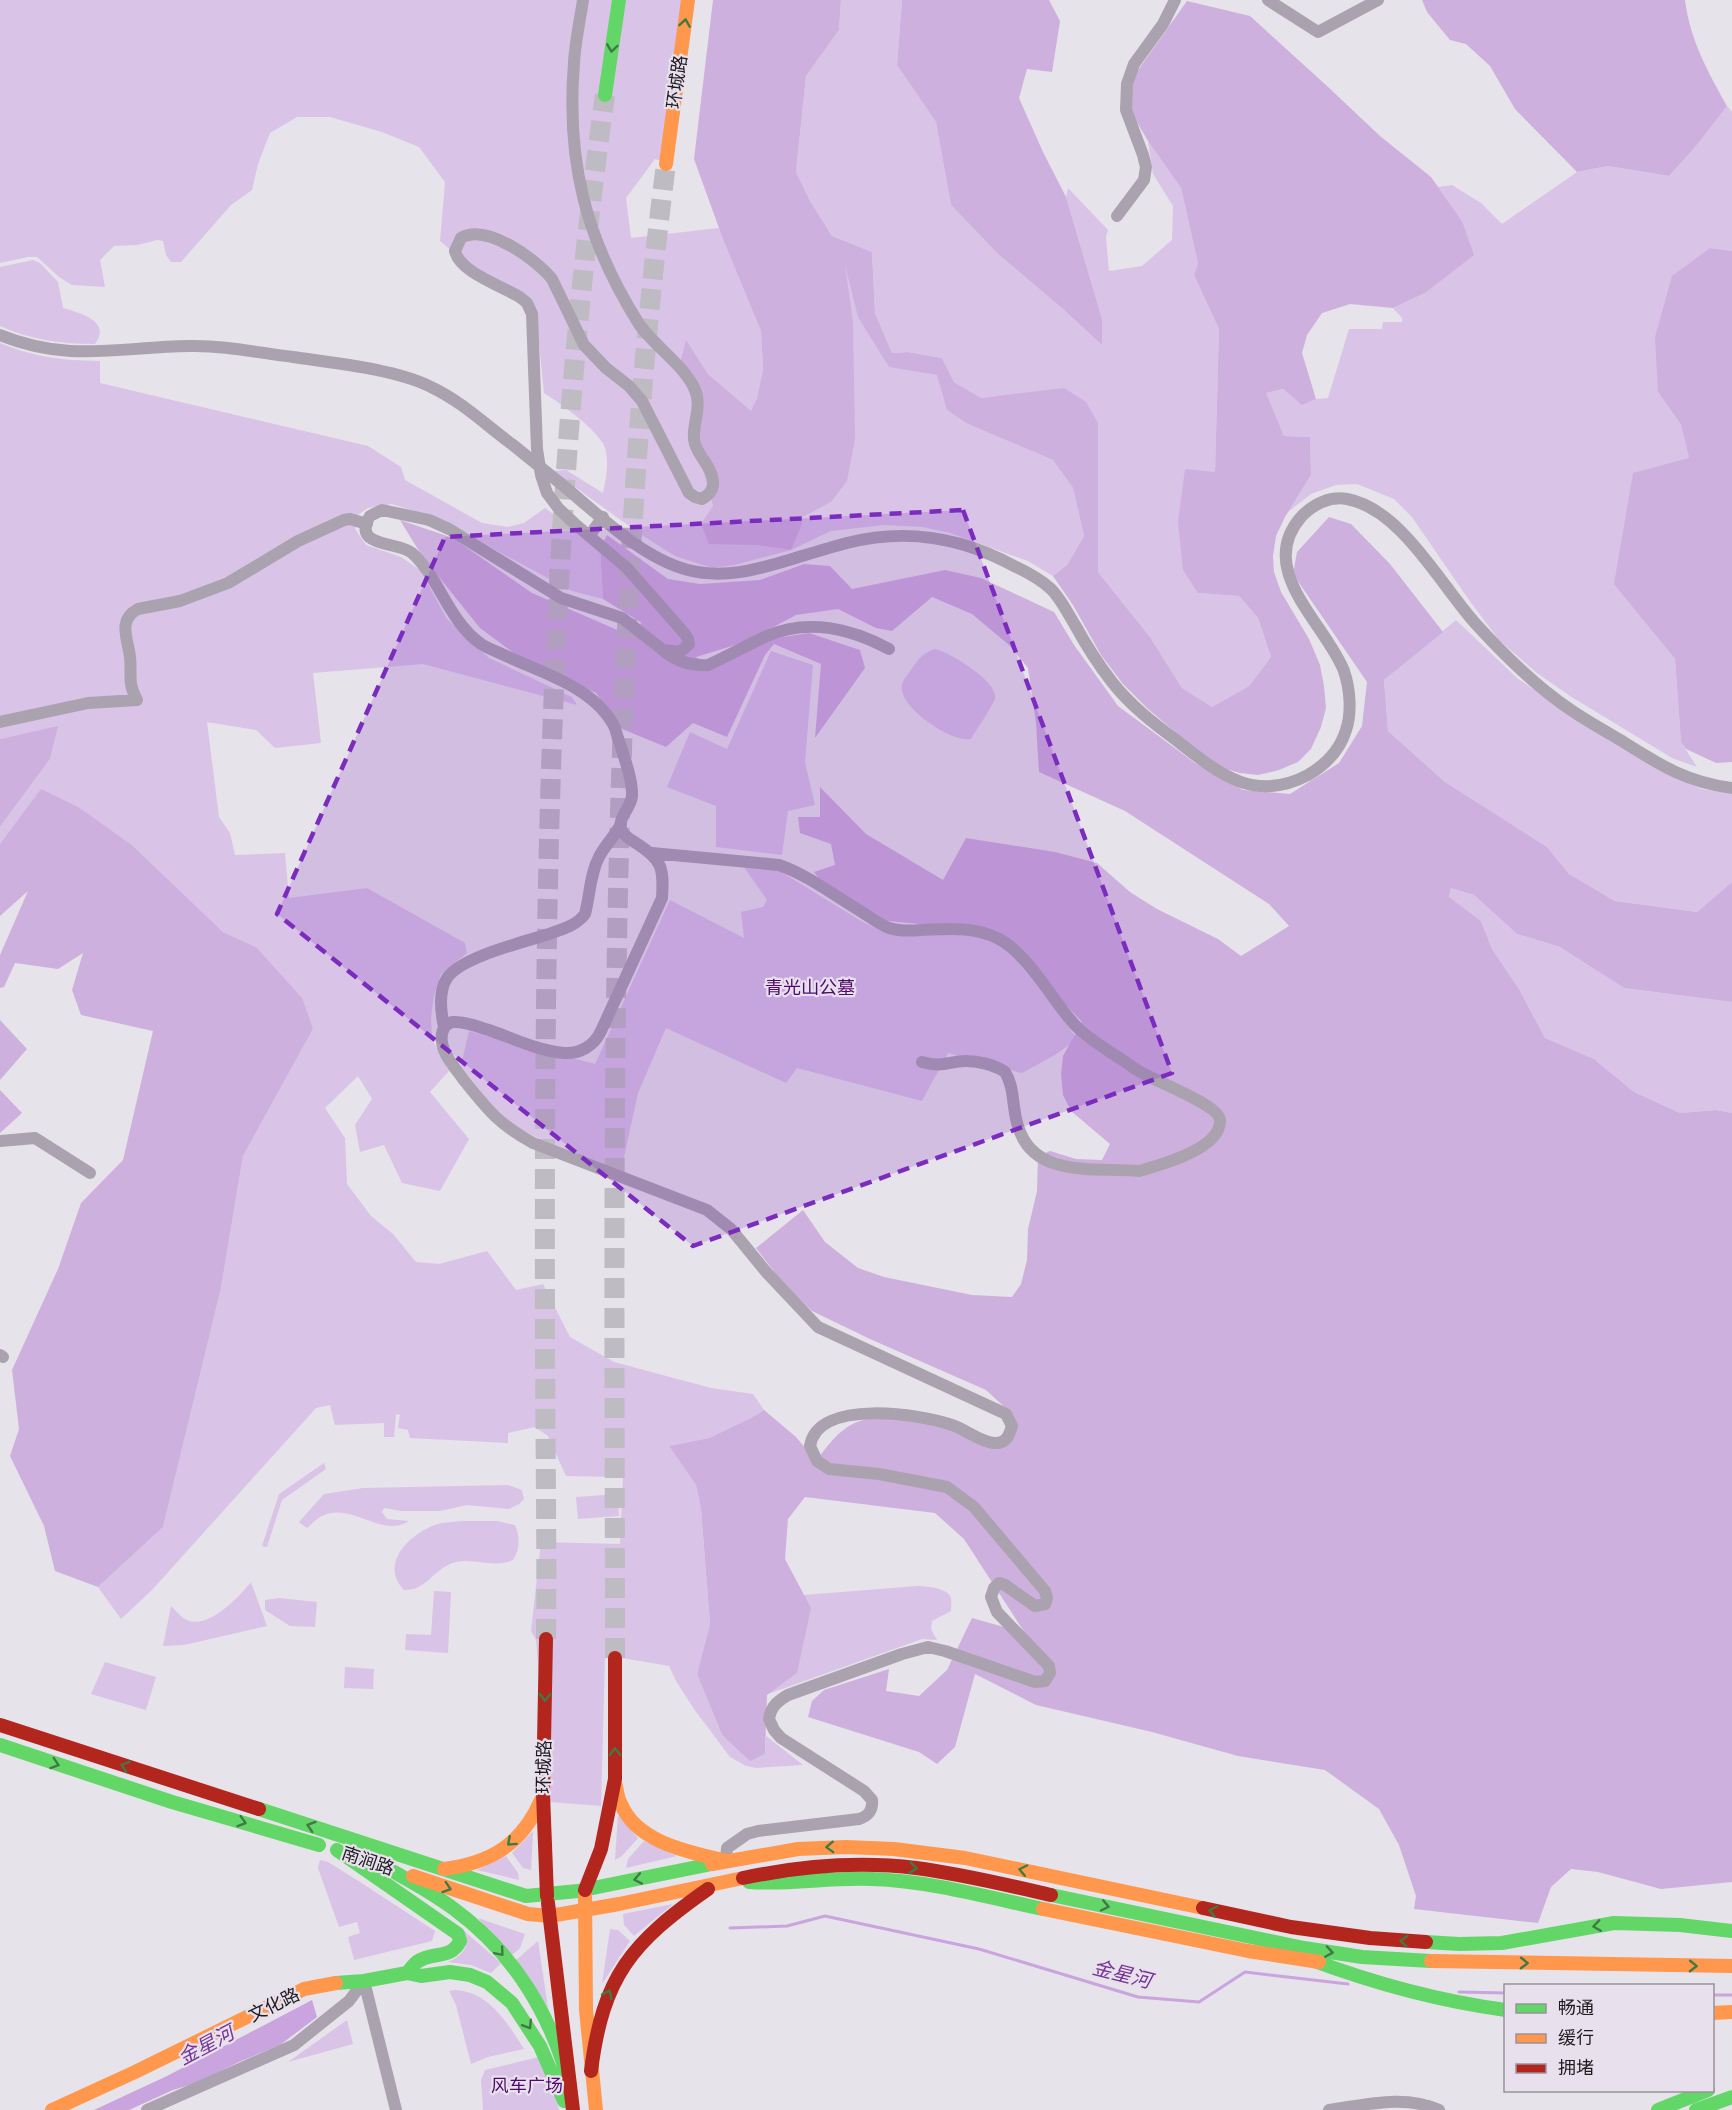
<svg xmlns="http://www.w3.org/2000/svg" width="1732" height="2110" viewBox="0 0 1732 2110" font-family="'Alegreya Sans','Noto Sans SC',sans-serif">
  <rect width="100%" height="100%" fill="#e7e3ea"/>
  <!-- green -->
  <path fill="#d9c3e7" d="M0,0H685L666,162L655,159L626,198L631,238L719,228L761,331L763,369L757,398L751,412L708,374L686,341L680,361L701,392L699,456L713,506L754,545L791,550L800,518L831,502L843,255L889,366L937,375L968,424L1053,460L1073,488L1084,536L1067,565L1053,576L1028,561L950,533L923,527L884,525L831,531L791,550L734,565L712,568L675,556L640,534L553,471L566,470L603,493C606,478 611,456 602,442C592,426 560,403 544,393L536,313C527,284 496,283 474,268C462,260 451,250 440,241L445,182L419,147L382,132L330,117H297L270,133L258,164L252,190L231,205L181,262H171L166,255L163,241L157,240L137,245L114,246L100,260L105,287L72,285L59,277L37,257H28L0,263Z
    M841,0H902L897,65L936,122L951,205L998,254L1063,309L1101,344L1102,319L1066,197L1068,188L1108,230L1106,237L1109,271L1142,266L1172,240L1173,206L1153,174L1148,141L1181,188L1198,263L1194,275L1219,329L1215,473L1185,470L1198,593L1239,596L1258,618L1271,657L1249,686L1212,707L1182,688L1150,637L1098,572V423L1020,394L981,398L954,382L942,358L908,352L892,353L875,313L872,252L832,236L810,201L796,172L806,76L839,30Z
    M1727,106L1732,112V251L1710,248L1658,392L1681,425L1689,458L1614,583L1675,659L1681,742L1697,767L1672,758L1570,696L1537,673L1499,640L1469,600L1412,517L1394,499L1357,484L1336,485L1311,494L1288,512L1311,475L1310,437L1284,436L1265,393L1283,389L1302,404L1316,399L1328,398L1349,329H1382L1383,322H1402V318L1393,308L1425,293L1462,221L1438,187L1452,185L1481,203L1502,224L1577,172L1608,166L1669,176L1696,146Z
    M33,260L40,263L58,282L63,308C80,313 112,321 95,344C62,344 31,340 0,326V267Z
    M0,343C37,358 61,360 100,361V383L368,446L401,467L405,480L482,523L508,527L524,523L545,508L600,548L603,599L572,591L499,552L446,521L392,504L368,508L359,514L355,529L366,545L401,557L420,570L447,619L489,658L572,697L577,705L423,664L313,673L321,743L275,748L256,730L207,722L219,817L230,833L235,855L285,853L289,898L367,888L465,943L467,953L441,974L434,995L431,1017L432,1039L449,1071L430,1092L469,1139L440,1191L402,1183L384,1145L360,1152L355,1125L372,1099L358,1076L325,1108L345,1138L347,1184L371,1216L393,1234L416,1262L439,1264L487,1251L516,1290L543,1284L570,1337L614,1362L711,1388L753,1394L764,1410L751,1418L709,1438L669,1446L696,1485L701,1509L710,1624L697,1674L722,1735L750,1760L765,1754L766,1736L803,1765L756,1768L746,1766L730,1757L694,1709L676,1681L669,1666L605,1655L601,1806L550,1802L536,1640L531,1631L541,1542L620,1544L623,1477L566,1476L548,1436L535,1427L508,1433V1443L410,1438L408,1430L398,1428L400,1415L396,1414L394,1437H384V1423L335,1425L330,1405L316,1408L152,1590L121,1619L98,1587L163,1527L221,1288L243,1156L313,1029L256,947L223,932L132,845L80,808L0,844V827L50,759L57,727L0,739Z
    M1456,620L1517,678L1548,699L1672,776L1702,789L1732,794V882L1697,912L1615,901L1569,874L1547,847L1445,782L1388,731L1384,680Z
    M935,649C949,652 998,681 995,698C993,706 976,730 971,739C952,743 904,710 902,690C900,682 907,676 911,670C918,659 923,653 935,649Z
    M771,651L813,665L805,762L815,805L788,811L782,855L716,847V806L667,787L690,732L727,749Z
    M744,867L778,870L861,921L881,931L949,928L990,939L1017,957L1077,1039L1055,1055L1022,1073L948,1053L922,1101L797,1068L786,1083L666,1028L638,1093L621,1171L555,1147L502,1119L461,1066L469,1031L595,1064L670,900L744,938L741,912L763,907L767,900Z
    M1451,888L1474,895L1517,934L1560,947L1624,988L1732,1002V1113L1716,1110L1680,1113L1634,1092L1594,1059L1545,1038L1519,989L1492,949L1481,921L1449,898Z
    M324,1463L326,1469L282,1500L267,1547L262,1546L279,1494Z
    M508,1485L522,1490L524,1499L519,1504L509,1509L467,1505L440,1511H401L384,1508L382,1512L387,1519L409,1521C382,1539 351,1501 322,1516C317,1518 312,1524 307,1528L299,1522L324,1494L363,1488Z
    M618,1494L619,1516L578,1519L576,1497Z
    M462,1521H497L515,1525C520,1537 520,1549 513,1560C492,1570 469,1554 448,1565C432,1573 424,1591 404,1590C378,1564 411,1532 438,1524C445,1522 454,1522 462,1521Z
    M251,1582L267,1626L184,1645L163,1646L171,1606C175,1610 180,1616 185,1619C206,1632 239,1597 251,1582Z
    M917,1586C925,1586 946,1588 950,1596C952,1599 951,1607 951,1611L932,1621L931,1629L937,1640L922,1639L768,1694L797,1673L804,1595Z
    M434,1591L451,1592L448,1653L405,1650L406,1634L431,1635Z
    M279,1598L317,1602L315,1627L290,1626L265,1610V1600Z
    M105,1662L156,1677L146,1710L91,1694Z
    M345,1667L374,1669L373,1689L344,1688Z
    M618,1815L638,1838L622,1856L615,1860Z
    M533,1831L531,1870L523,1868L512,1853Z
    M644,1841L677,1856L626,1868L628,1859Z
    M506,1856L518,1873L519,1880L477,1870Z
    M320,1860L328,1862L360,1882L435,1931L432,1941L354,1960L348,1937L360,1933L357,1922L339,1927L318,1868Z
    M673,1904L634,1936L624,1925L623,1914Z
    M478,1918L525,1934L520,1948L511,1956Z
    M610,1929L618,1930L630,1941L602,1984Z
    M464,1931L501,1963L491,1973L471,1965L448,1962C462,1956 471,1947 464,1931Z
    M538,1941L548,2008L516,1960Z
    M455,1990C490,1992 507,2023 524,2049L488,2057L471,2064L456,2005L449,1991Z
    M347,2020L353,2044L288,2062Z
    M539,2057L551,2080L559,2110H483L481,2080L485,2070Z"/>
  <!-- forest -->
  <path fill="#cdb0de" d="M713,0H841L839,30L806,76L796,172L810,201L832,236L872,252L875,313L892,353L908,352L942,358L954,382L981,398L1064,388L1086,402L1098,423V572L1150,637L1182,688L1212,707L1249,686L1271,657L1258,618L1239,596L1198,593L1183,570L1178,522L1185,469L1215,472L1219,329L1194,275L1198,263L1181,188L1148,141L1128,107L1133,77L1187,1L1250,16L1327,86L1380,136L1431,177L1462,221L1474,255L1425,293L1393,308L1350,304L1322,313L1307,335L1302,353L1316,399L1302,405L1283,389L1266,393L1284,436L1310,437L1311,475L1285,517L1276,536L1273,556L1274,572L1281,592L1309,639L1320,665L1324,686L1326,708L1321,727L1311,749L1298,762L1279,770L1258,775L1240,773L1222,768L1209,761L1147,708L1123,684L1101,655L1073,605L1053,576L1067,565L1084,536L1073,488L1053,460L968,424L947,410L937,375L889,367L858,317L845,265L853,322L855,439L847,481L831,502L801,518L802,524L791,550L754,545L709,544L701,524L713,506L699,456L701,392L680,362L686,340L708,374L751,411L757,398L763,369L761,331L723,239L694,159Z
    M902,0H1049L1060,21L1052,72L1027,69L1019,98L1043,152L1066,197L1102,319V345L1063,309L998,254L951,205L936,122L897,65Z
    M1422,0H1685C1690,40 1708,72 1727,106L1696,146L1669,176L1608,166L1577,172L1515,109L1490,66L1466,44L1450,40L1427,12Z
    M1710,248L1732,251V762L1716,763L1686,749L1681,742L1675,659L1614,584L1633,473L1689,458L1681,425L1658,392L1655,337L1672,276Z
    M1329,517L1351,524L1390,564L1443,632L1384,680L1388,731L1445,782L1547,847L1569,874L1615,901L1697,912L1732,882V1002L1624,988L1560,947L1517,934L1474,895L1451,888L1449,897L1481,921L1492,949L1519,989L1545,1038L1594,1059L1634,1092L1680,1113L1716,1110L1732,1113V1882L1661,1889L1598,1872L1571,1869L1551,1887L1538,1923L1414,1909L1416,1896L1399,1845L1379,1809L1325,1770L1238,1756L1152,1732L1036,1705L975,1674L955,1747L937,1764L919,1752L808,1717L812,1701L824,1690L889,1669L886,1691L919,1696L947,1670L972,1618L1025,1633L964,1539L935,1513L805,1497L788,1519L785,1559L811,1608L797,1673L767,1695L765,1754L750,1761L722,1735L697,1674L710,1624L701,1509L696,1485L669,1446L709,1438L751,1418L764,1410L796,1437L816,1461C828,1445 841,1427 860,1421C900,1408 966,1432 1005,1444L1011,1413L986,1390L870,1339L812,1311L781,1281L756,1248L803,1210L825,1242L858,1268L884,1277L972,1295L1012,1297L1021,1284L1027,1260L1028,1229L1037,1191L1038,1156L1050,1151L1076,1159L1102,1160L1110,1144L1071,1111L1063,1095L1061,1074L1063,1056L1082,1022L1054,992L997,937L962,928L877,920L828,891L814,872L835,865L831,844L800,833L798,817H820V787L866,834L943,880L966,838L1055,852L1097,863L1130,892L1157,909L1218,939L1241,956L1289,926L1269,904L1125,811L1039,772L1036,723L1028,668L1009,645L972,614L932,597L892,631L876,628L838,609L796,615L745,642L696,657L710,669L771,639L809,633L860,650L865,668L815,738L821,664L774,644L765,655L727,737L693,723L666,747L622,729L596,693L523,660L480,628L422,556L400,520L453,538L532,593L622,632L642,623L603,599L600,548L607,535L668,579L700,584L760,580L804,564L830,566L852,589L945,570L981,578L1054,612L1074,645L1118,706L1195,763L1243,790L1290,794L1339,763L1362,726L1367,682L1293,574L1297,552Z
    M58,726L50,759L0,827V739Z
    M41,789L80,808L132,845L223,932L256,947L302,998L313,1029L243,1156L221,1288L163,1527L98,1587L55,1571L44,1526L10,1456L19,1429L12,1370L58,1269L81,1203L123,1160L153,1031L81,1015L72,990L83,953L58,969L15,963L4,987L0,988V955L28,891L0,916V844Z
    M0,1020L27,1049L0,1080Z
    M0,1090L22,1113L0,1133Z"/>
  <!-- water -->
  <path fill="#c9a4de" d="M312,2000L317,2017L280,2045L239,2062L196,2083L173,2090L129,2110H94L167,2076Z"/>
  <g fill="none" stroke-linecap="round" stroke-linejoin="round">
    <!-- stream -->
    <path stroke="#c9a4de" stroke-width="3" d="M730,1928L787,1926L825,1916L979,1949L1138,1997L1199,2002L1245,1972L1348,1984
      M1459,1992L1506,1993
      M1712,1995H1732"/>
    <!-- primary-tunnel -->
    <path stroke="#bfbbc2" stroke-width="20" stroke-dasharray="20 10" stroke-linecap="butt" d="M546,1639C547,1533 545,1426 545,1320C544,913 548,499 605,95
      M615,1658C615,1337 611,1017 624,696C631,519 643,341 666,164"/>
    <!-- street -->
    <path stroke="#aaa2ae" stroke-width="12" d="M583,0C580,21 575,42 574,63C566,162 586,240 639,324C654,346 686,367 695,390C703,408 690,428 695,444C699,457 712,467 713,481C714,489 709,495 702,499L695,497L689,493L642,401L629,386L606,368L584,345L552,279C536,259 486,223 461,238L455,251C460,273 503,286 521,298L527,303L532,314L537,449L541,475L547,493L559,509L575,524L627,568L685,634L688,639L689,644L680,652L663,650L622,618L561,598L449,529L429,520L382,510L370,516C351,548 398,541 412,553C439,577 449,622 481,644C489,649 498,652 506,656C543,673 596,688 615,728C620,747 633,777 632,796C631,809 616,818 622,831C625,837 631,840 636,843C662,860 664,867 662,898L601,1031C594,1046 580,1054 564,1053C539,1051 512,1038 489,1030C478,1027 465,1021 453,1022C446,1023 443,1028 442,1034C439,1051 454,1066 463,1079C487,1109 498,1124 533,1143L707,1210L731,1229L767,1273L818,1327L1006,1414L1012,1426C1009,1436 1006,1444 994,1443C980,1442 965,1429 952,1425C920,1414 818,1398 810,1446L817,1461L829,1469L879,1474L947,1487L974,1507L1045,1591L1047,1598L1045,1604L1035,1606L1005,1585L999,1583L994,1588L991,1597L997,1612L1049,1666L1050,1673L1045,1681L1035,1682L945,1651L928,1647L902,1654L788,1695C778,1701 771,1706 769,1719L774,1730L781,1738L864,1791L872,1800C873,1811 868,1816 859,1819L758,1831L747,1834L727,1848L726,1861
      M1268,0L1318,32L1378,0
      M1117,216L1144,180L1146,167L1143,155L1126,110L1127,84L1134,64L1163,24L1175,0
      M0,335C69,363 119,347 189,346C224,345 259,353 293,357C333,363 396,369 431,387C461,401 486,425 513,445
      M560,483C597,513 641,558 688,570C723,579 756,570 789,560C809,554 828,548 847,543C907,528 961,537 1014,566C1027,572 1040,579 1051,589C1061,599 1067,612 1075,625C1086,645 1098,664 1112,682C1130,705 1153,723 1176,740C1217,772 1253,804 1308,775C1325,765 1340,750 1346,730C1352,712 1350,689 1344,671C1325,623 1255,570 1301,517C1313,504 1330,496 1347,499C1401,509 1440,584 1475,623C1503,654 1535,686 1571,710C1587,721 1605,731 1622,741C1660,765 1686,782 1732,788
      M589,536L603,517
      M665,652C678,662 693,666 708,665C728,656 747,645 767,636C808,618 852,629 889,649
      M0,722L88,703L137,700C127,682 132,675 130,657C128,639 117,620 138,609L180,601L228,583L298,541L344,520L350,519L367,524
      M652,853L779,865C808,875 835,896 862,912C871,918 880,925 889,928C899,931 911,931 921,930C947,929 973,926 997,938C1027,952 1052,1000 1075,1025C1091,1042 1115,1054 1134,1068C1149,1080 1221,1104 1220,1121C1220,1149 1161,1165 1139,1171C1096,1167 1033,1179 1018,1126C1012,1109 1015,1088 1005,1072C995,1065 979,1061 966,1061C948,1061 944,1068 922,1062
      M444,1028C441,1012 438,992 447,978C461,957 524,942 549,934C562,929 576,926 585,914C590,895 590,874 599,857C605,845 615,836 621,824
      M0,1141L35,1138L90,1173
      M0,1355L3,1357
      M364,1981L396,2110
      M147,2110L294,2045L349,2001L364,1981
      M1329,2110C1365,2105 1404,2094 1439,2110"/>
    <!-- fast -->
    <path stroke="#63d668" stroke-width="14" d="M605,95L619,0
      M0,1745L172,1802L319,1845
      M259,1809L526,1896L578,1891L712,1864
      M337,1850L458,1934L460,1941C451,1960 432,1951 417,1962C413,1965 410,1970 407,1973
      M387,1868C410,1881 433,1893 454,1909C514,1953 552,2016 570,2087
      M749,1882C790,1885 831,1877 872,1879C930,1881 987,1897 1043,1909
      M1051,1895L1304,1948L1362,1957L1431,1961
      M1426,1942L1459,1944L1502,1943L1614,1923L1680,1925L1732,1931
      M1309,1959C1373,1983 1438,2001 1506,2010
      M336,1983L364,1981L407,1973L421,1976L450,1972L470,1975L487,1982L512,2003L540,2046L564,2101
      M1658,2110L1708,2090
      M1696,2110L1732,2097"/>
    <!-- slow -->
    <path stroke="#ff974d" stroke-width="14" d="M666,164L688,0
      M616,1786C617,1792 618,1799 621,1804C637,1843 690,1852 726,1861
      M712,1864L798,1849L846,1847L894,1849L965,1858L1203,1908
      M444,1869C491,1863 522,1844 541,1800
      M413,1876L528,1914L550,1916L619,1904L743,1878
      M585,1895L586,2010L596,2110
      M1043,1909L1248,1951L1319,1962
      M1431,1961L1732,1966
      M1712,2013L1732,2012
      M52,2110L135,2072L304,1989L336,1983"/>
    <!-- jam -->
    <path stroke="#b3261e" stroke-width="14" d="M546,1639L543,1794L547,1896
      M0,1725L259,1809
      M743,1878C800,1866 858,1861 916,1868C962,1874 1007,1885 1051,1895
      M585,1890L601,1849L615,1779V1658
      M548,1903L573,2110
      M1203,1908L1291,1927L1370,1938L1426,1942
      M591,2071C603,1976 631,1943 708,1889"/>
    <!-- street-bridge -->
    <path stroke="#aaa2ae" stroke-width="12" d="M513,445L560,483"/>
  </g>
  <!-- one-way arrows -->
  <defs><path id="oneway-chevron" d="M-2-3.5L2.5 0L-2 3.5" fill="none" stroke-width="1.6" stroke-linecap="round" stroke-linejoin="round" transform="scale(1.5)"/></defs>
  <g stroke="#417944">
    <use href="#oneway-chevron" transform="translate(685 23) rotate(-81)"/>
    <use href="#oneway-chevron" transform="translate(612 48) rotate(98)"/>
    <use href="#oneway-chevron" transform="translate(545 1697) rotate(91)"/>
    <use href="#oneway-chevron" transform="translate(615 1752) rotate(-90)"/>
    <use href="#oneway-chevron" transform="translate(55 1764) rotate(18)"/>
    <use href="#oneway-chevron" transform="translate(125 1766) rotate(-162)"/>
    <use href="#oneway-chevron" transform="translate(242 1822) rotate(17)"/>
    <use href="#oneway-chevron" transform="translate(311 1826) rotate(-162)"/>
    <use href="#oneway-chevron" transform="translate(511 1842) rotate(138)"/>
    <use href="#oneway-chevron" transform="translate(830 1847) rotate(178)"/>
    <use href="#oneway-chevron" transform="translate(913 1868) rotate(6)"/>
    <use href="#oneway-chevron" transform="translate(1023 1870) rotate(-168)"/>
    <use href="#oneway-chevron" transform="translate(638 1879) rotate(169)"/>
    <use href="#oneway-chevron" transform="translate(447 1888) rotate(18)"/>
    <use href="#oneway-chevron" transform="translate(1105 1906) rotate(12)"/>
    <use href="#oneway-chevron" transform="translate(1213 1911) rotate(-168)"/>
    <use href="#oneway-chevron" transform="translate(1597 1926) rotate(172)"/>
    <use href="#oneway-chevron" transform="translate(1404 1941) rotate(-175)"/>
    <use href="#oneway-chevron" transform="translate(500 1952) rotate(50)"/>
    <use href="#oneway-chevron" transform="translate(1329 1952) rotate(9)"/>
    <use href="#oneway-chevron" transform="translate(1524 1963) rotate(1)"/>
    <use href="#oneway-chevron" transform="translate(1693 1966) rotate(1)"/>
    <use href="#oneway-chevron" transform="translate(608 1994) rotate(-65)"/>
    <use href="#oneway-chevron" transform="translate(528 2025) rotate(58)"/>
  </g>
  <!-- marked area -->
  <path fill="#7b2cbf" fill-opacity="0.2" stroke="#7b2cbf" stroke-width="4.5" stroke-dasharray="12 8" stroke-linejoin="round" d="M963,510L1172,1073L693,1246L277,914L445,537Z"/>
  <g text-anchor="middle" stroke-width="4.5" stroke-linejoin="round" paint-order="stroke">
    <!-- street labels -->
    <g font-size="18" fill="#1f1c21" stroke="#e8e0ed">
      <text transform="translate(677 82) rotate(-82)" y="6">环城路</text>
      <text transform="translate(544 1767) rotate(-89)" y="6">环城路</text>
      <text transform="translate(368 1861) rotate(19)" y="6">南涧路</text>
      <text transform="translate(274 2005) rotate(-26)" y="6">文化路</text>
    </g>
    <!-- park labels -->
    <g font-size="18" fill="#4f086b" stroke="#e8e0ed">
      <text x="810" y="994">青光山公墓</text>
      <text x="527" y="2092">风车广场</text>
    </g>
    <!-- water labels -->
    <g font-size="20" font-style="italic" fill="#743593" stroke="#e8e0ed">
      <text transform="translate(1122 1974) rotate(14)" y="7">金星河</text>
      <text transform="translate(206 2045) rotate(-28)" y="7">金星河</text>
    </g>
  </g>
  <!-- legend -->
  <rect x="1504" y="1984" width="210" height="108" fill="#e8e0ed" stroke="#98929b" stroke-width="1.5"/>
  <rect x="1516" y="2004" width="30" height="9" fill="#63d668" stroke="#98929b" stroke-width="1.5"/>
  <text x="1558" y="2014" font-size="18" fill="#1f1c21">畅通</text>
  <rect x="1516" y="2034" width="30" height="9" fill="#ff974d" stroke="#98929b" stroke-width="1.5"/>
  <text x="1558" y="2044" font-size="18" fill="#1f1c21">缓行</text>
  <rect x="1516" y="2064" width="30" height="9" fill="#b3261e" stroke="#98929b" stroke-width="1.5"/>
  <text x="1558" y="2074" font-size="18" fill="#1f1c21">拥堵</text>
</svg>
